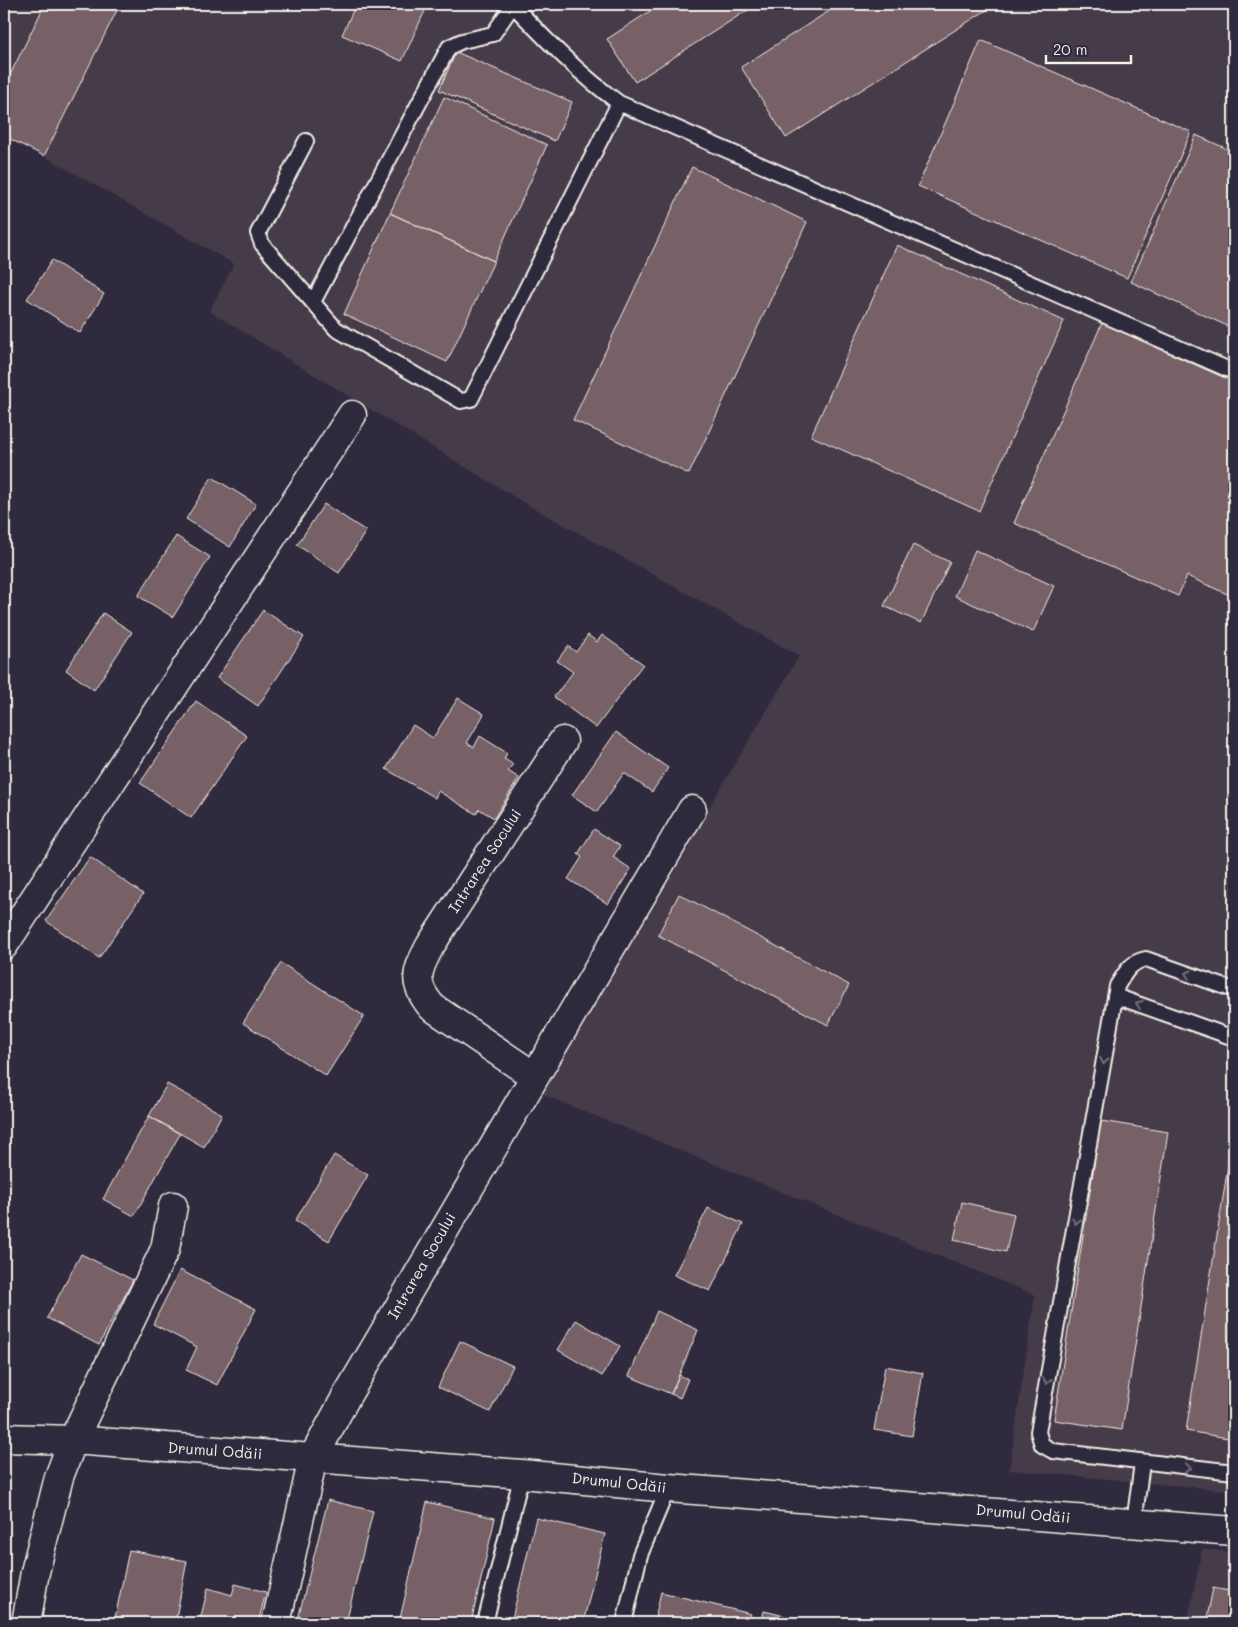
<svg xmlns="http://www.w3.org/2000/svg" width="1238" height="1627" viewBox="0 0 1238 1627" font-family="Mali,sans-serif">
  <rect width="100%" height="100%" fill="#2f2a3d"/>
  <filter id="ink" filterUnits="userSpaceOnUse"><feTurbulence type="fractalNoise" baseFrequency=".02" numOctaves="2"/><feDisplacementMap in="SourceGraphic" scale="10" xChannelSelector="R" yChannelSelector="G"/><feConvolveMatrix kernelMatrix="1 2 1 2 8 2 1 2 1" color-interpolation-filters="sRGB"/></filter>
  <g filter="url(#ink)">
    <!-- built -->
    <path fill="#453a49" d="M4,4H1234V1491L1009,1470L1035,1295L534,1091L679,858L799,656L521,501L209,311L234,264L44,156L4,136Z
      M1202,1549L1234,1552V1623H1187Z"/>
    <!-- building -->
    <path fill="#776066" stroke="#f4f1e8" d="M45,4H110L118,8L44,156L4,136V87Z
      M356,4H428L402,61L342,35Z
      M661,4H757L635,82L607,39Z
      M840,4H996L786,138L741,67Z
      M981,40L1191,132L1127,278L918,186Z
      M456,52L572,102L555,141L439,90Z
      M444,97L547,145L494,261L390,213Z
      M1196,135L1234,152V329L1131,282Z
      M692,167L807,222L689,474L573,420Z
      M390,213L494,261L447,362L344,314Z
      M897,245L1064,321L979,511L811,436Z
      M52,260L104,294L80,333L27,299Z
      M1102,323L1234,382V597L1187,576L1178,596L1014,523Z
      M4,445L11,450L4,461Z
      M212,477L256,504L230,547L186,519Z
      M324,504L366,531L339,573L297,545Z
      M176,536L210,557L173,617L138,596Z
      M913,545L950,562L921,623L884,606Z
      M975,550L1054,586L1033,632L955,596Z
      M263,610L304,637L258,706L217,678Z
      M103,613L132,632L94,690L66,670Z
      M588,635L597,642L602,635L643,664L596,728L554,697L573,672L557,661L568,646L576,652Z
      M458,698L484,714L467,743L474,747L480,736L507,753L504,759L513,764L508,771L519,778L494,818L479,809L476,814L438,791L435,798L386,769L413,725L433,738Z
      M196,701L247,736L191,818L140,783Z
      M616,732L668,768L652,792L624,773L597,812L572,795Z
      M594,829L620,846L613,857L631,869L608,904L568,879L582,857L578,854Z
      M90,857L143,894L99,958L46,921Z
      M679,894L849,985L828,1025L658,935Z
      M281,963L364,1016L326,1076L243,1023Z
      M167,1084L222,1114L204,1147L149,1116Z
      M149,1116L180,1134L134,1216L103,1199Z
      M1101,1121L1168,1132L1122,1430L1054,1420Z
      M1234,1128V1439L1186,1431Z
      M334,1155L368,1175L329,1241L295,1221Z
      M962,1202L1014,1214L1006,1252L954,1240Z
      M708,1208L743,1224L710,1291L674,1275Z
      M81,1254L133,1280L99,1345L47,1318Z
      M180,1270L256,1309L217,1385L186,1370L197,1347L153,1324Z
      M657,1311L698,1330L671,1394L629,1376Z
      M576,1320L620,1346L602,1376L558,1350Z
      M460,1341L513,1366L490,1412L438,1387Z
      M885,1366L923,1373L912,1436L874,1430Z
      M679,1375L688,1379L680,1398L671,1394Z
      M328,1500L373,1511L346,1623H297Z
      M427,1502L495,1518L471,1623H399Z
      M536,1518L605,1534L583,1623H511Z
      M129,1550L187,1561L175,1623H114Z
      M235,1584L266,1592L258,1623H211L200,1620L208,1588L232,1595Z
      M1213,1588L1234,1592V1623H1206Z
      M661,1592L751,1614L748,1623H654Z
      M764,1611L814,1623H761Z"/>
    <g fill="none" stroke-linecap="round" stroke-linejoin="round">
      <!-- lane casing -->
      <g stroke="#f4f1e8" stroke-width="18">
        <path id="lane" d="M512,4C546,40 579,74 619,103L1234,372
          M306,141L258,233L262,244L336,329L461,401L471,399L619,103
          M313,302L449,47L462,41L493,34L513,5
          M1234,990L1146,959C1130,962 1125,973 1117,986L1038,1432L1042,1445L1053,1451L1234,1472
          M1115,996L1234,1038
          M1134,1523L1142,1463
          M485,1623L522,1474
          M624,1623L640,1555L668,1488"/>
      </g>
      <!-- street casing -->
      <g stroke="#f4f1e8" stroke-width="31">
        <path id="street" d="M4,945L352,415
          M534,1076L432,1007C412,983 416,972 430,946L563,741
          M26,1623L35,1572L59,1477L73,1440L165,1249L173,1206
          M276,1623L313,1458L346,1397L692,810"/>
      </g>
      <!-- secondary casing -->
      <g stroke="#f4f1e8" stroke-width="31">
        <path id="secondary" d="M4,1438L73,1440L313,1458L522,1474L668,1488L1234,1531"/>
      </g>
      <!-- lane -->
      <use href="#lane" stroke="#2f2a3d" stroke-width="14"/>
      <!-- street -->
      <use href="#street" stroke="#2f2a3d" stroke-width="28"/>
      <!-- secondary -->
      <use href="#secondary" stroke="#2f2a3d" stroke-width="28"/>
    </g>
    <!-- one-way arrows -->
    <defs><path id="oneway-chevron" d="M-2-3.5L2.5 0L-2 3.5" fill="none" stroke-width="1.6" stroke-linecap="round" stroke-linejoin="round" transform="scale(1.25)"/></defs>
    <g stroke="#747079">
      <use href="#oneway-chevron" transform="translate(1188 974) rotate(-161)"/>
      <use href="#oneway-chevron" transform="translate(1139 1004) rotate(-160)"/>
      <use href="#oneway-chevron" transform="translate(1104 1061) rotate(100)"/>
      <use href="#oneway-chevron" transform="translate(1076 1221) rotate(100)"/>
      <use href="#oneway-chevron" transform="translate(1047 1381) rotate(100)"/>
      <use href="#oneway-chevron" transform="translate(1188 1468) rotate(6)"/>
    </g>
  </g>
  <g text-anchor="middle" stroke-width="4.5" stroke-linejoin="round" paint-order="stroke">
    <!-- street labels -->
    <g font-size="15" fill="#f4f1e8" stroke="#2f2a3d">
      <text transform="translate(485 861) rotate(-57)" y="5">Intrarea Socului</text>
      <text transform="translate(422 1266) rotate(-60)" y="5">Intrarea Socului</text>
      <text transform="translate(215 1451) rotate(4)" y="5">Drumul Odăii</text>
      <text transform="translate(619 1483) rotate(6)" y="5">Drumul Odăii</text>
      <text transform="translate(1023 1514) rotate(5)" y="5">Drumul Odăii</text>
    </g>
  </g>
  <!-- margin -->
  <rect width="1238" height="1627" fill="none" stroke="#2f2a3d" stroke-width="20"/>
  <rect x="10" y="10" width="1218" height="1607" fill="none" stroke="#f4f1e8" stroke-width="2" filter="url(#ink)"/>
  <!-- scale -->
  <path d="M1046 55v8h85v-8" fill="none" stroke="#f4f1e8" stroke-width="2.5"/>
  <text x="1053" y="55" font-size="15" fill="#f4f1e8" stroke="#2f2a3d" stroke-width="4" paint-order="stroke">20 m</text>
</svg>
